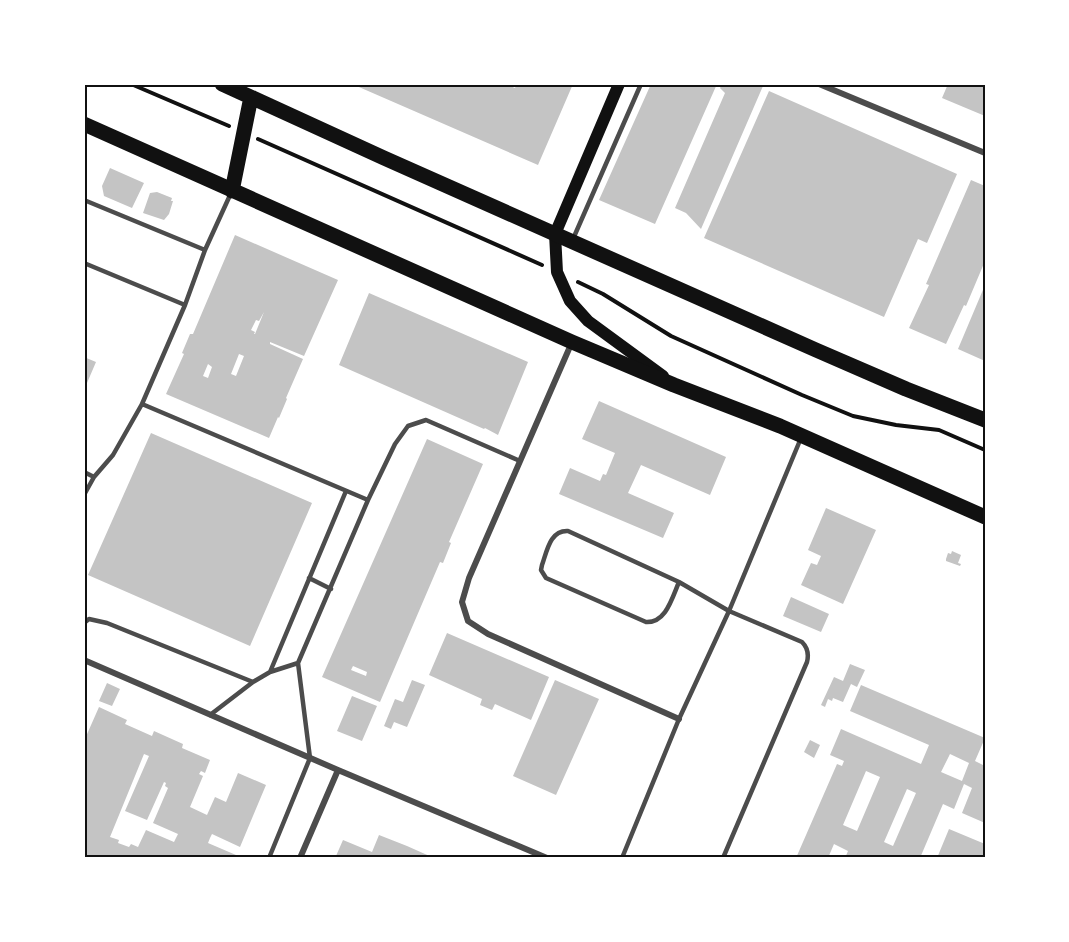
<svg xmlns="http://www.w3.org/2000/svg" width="1069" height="942" viewBox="0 0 1069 942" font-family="Inter,sans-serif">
  <rect width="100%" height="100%" fill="#fff"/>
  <!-- building -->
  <path fill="#c4c4c4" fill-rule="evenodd" d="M352,84H506L515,88L517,84H573L538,165Z
    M651,84H717L655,224L599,200Z
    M722,84H759L763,86L701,229L686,213L675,208L725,93L720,88Z
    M948,84H985V116L942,98Z
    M769,91L957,174L927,243L918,239L884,317L704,238Z
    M110,168L144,183L132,208L104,196L102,186Z
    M971,180L985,186V261L966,306L964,305L946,344L909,328L929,285L926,284Z
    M157,192L172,198L171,201H173L169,214L164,220L143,213L150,193Z
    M235,235L338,280L304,356L270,342V344L303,359L286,398L287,399L279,418L278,417L269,438L166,394L184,354L182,353L190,334H193ZM264,312L255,334H254L255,332L251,330L256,320L259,321ZM239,354L244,356L236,376L231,374ZM208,364L212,367L208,378L203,376Z
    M985,285V361L958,349Z
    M369,293L528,362L498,435L485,428L484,429L339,365Z
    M84,357L96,362L84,390Z
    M599,401L726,457L710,495L641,465L628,493L674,513L663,538L559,494L570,468L600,481L603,474L606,475L615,453L582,439Z
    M151,433L312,503L250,646L88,575Z
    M427,439L483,464L449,542L451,543L443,563L440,562L380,702L322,677ZM353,666L367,672L366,676L351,670Z
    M826,508L876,530L843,604L801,585L811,563L817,565L821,556L808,550Z
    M952,551L961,555L958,563L961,564L960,566L946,561V559L948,553L951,554Z
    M791,597L829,614L821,632L783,616Z
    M447,633L549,677L531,720L495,704L492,710L480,705L482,699L429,675Z
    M850,664L865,670L857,687L851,684L843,702L833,698L832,701L828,699L825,707L821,705L834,677L843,681Z
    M412,680L425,685L407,727L394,722L391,729L384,726L395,699L403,702Z
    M555,680L599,699L556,795L513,776Z
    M107,683L120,689L112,706L99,701Z
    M861,685L985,738L975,761L983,765L985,760V823L962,813L972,788L964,784L954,809L943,804L920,858H845L848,851L834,844L828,858H796L837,764L842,766L844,761L830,755L841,729L921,764L929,745L850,711ZM950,754L969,763L962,781L941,772ZM866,771L880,777L857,831L843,825ZM907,789L916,793L893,846L884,842Z
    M352,696L377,706L362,741L337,731Z
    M99,707L127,720L125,724L152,736L154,731L183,744L182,748L210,760L205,773L201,771L199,774L203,776L190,807L207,815L215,797L226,802L238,773L266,785L240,847L212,834L210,838L208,843L236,855L235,858H84V819L87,812L84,811V741ZM144,754L149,756L125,811L147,820L164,782L166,783L165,786L168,788L153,823L178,834L174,842L146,830L138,847L131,844L129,847L118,843L119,840L110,837Z
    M810,740L820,745L814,758L804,752Z
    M949,829L985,844V858H937Z
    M379,835L407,846L434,858H340L336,856L343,840L372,852Z"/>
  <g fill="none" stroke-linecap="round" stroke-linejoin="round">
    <!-- path -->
    <path stroke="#111" stroke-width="4" d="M131,84L229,126
      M258,139L542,265
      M578,282L603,294L671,336L802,395L853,416L896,425L939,430L985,450"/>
    <!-- service -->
    <path stroke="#4c4c4c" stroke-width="4.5" d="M231,193L205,250L185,305L142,404L368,500
      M84,200L205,250
      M573,239L641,84
      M84,263L185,305
      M84,472L94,477
      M84,495L94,477L113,455L142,404
      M309,578L331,589
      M679,582C672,598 666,623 646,622L546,578L541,570L542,565C547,551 550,530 568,531L679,582L729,611L802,642C808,648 809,654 807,662L723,858
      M84,623L89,619L107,623L253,682
      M298,663L368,500L395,444L408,426L426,420L520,461
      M270,672L346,491
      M210,715L253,682L270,672L298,663L310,758L269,858
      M622,858L679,719L729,611L801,438"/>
    <!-- minor -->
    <path stroke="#4c4c4c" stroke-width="6" d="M819,84L985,153
      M572,342L469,578L462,602L468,621L488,634L679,719
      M84,660L338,770L547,858
      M300,858L338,770"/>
    <!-- secondary -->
    <path stroke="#111" stroke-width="12" d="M619,84L555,234L557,272L570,301L588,321L663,376"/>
    <!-- primary -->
    <path stroke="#111" stroke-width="15" d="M222,84L384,158L816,350L906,389L985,420
      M84,124L572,342L674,385L780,426L985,517
      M232,191L251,97"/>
  </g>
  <!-- border -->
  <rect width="1069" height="942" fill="none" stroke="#ffffff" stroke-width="171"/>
  <rect x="86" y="86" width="898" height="770" fill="none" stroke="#111" stroke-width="2"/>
</svg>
